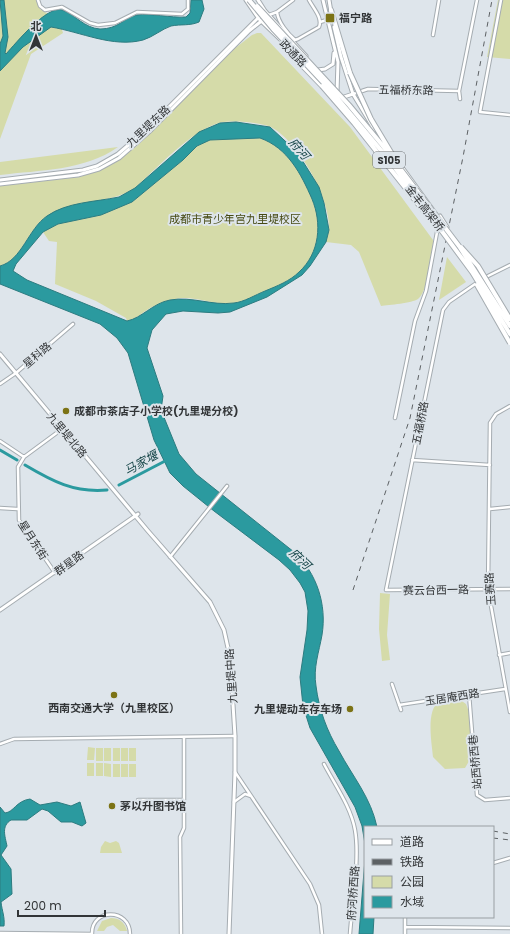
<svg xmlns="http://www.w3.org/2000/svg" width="510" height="934" viewBox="0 0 510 934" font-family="Poppins,'Noto Sans SC',sans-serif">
  <rect width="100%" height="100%" fill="#dee5eb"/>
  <!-- green -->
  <path fill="#d5dba9" d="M0,0H37L40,9L59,20L63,33L31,54L0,139Z
    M498,0H510V59L487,57Z
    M257,33H261L350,127L433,240C433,252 428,292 418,299C412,303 389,305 381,306L359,252L351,245L326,242C327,238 328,234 329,230C331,199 298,141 271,127C259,122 231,120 219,123C191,131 157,168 135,188C108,205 74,199 47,216C27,229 23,259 0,266V186L80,177L113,164L137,146L234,49L252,35Z
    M260,138C288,148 301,174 312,199C322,223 320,253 299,272C290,281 277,286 265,291C255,295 244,302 234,303C217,306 199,297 182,298C171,299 160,303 150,308C142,313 136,319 127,321L126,318L96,301L55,284L57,242L49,241L43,232L58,224L101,215L132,202L183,160L197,146L210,140Z
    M118,147C84,171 40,170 0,175V162Z
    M447,257L466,282L439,300Z
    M380,593L390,594L387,635L390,660L382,661L379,629Z
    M459,699L466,704L469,712L472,756L465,768L445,769L433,757C432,744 425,709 440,701C445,699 453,699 459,699Z
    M88,747L95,748L94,760H87Z
    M96,748H103V761H96Z
    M104,748H111V761H104Z
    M113,748H120V761H113Z
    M121,748H128V761H121Z
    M129,748H136V761H129Z
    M87,763H94V776H87Z
    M96,763H103V776H96Z
    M104,763L111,764V777L104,776Z
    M113,764H120V777H113Z
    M121,764H128V777H121Z
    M129,764H136V777H129Z
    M105,841L110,843L116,841L119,843L122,853H100L101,847Z
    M111,918C119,918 125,922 127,931H120L113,925L107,927L104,931H97L102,921Z"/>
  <!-- water -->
  <path fill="#2b9a9f" stroke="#2d7c80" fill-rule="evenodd" d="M0,0H4L8,37L5,53L6,54C16,43 47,5 62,10C76,15 84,28 100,29C119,29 123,18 137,15C151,13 170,18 186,17L190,13L191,0H202L204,9L199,22C190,26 181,24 171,26C162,29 153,37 143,40C113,48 81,32 51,27L23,47L0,71V44L3,36Z
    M236,122L270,127L297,152L319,187L324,203L329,230L326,242L310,266L302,275L267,297L230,312L218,313L183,311L166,314L152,330L147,348L163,396L161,410L179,454L196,474L294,552C317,573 327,605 322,635C319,652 313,668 316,686C319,710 327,731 339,751C353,777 371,798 377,827H365V844L362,826L355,807L310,728L303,706L300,677L307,630L308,611L305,592L300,583L290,570L279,560L214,511L183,486L170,473L154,440L128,353L117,338L100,324L0,284V266C22,260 28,229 47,216C67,202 95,202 119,197L135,188L199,132L220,123ZM260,138C288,148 301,174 312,199C322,223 320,253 299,272C290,281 277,286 265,291C255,295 244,302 234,303C212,306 192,296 170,300C153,303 142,318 127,321L27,280L13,271L16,264L43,232L58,224L101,215L132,202L183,160L197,146L210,140Z
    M30,799L40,805L57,802L71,806L80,802L86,823L82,826L72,822H61L48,811L42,809L27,820H11C1,826 5,836 7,846L1,855L11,869L12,894L1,902C2,911 5,917 4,926H0V807L5,813C14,812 16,801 30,799Z
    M365,859V917H374L373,934H359Z"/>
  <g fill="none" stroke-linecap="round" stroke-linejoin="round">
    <!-- canal -->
    <path stroke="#2b9a9f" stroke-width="3" d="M0,450L17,460
      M25,465C52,481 74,493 107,490
      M119,485L167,460"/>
    <!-- street casing -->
    <g stroke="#a5acb1" stroke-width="4.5">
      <path id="street" d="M38,0L40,6L45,10L62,7L90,23L98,25L115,23L137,12L182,14L188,9V0
        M501,0L480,112L510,115
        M277,12C278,22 288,34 295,40L298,39L319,27C323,18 313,8 309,0
        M269,15L277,12L293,0
        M320,22L327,20
        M433,35L439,0
        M353,94L368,89L459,91
        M460,99L459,91L477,0
        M366,123L380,138
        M392,153L439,218
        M426,213L434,224
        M484,278L510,265
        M478,282L449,302L443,310L386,590L510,589
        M0,384L16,373L73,324
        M510,406L496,414L490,423L488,589L510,712
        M395,418L415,321L426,291L438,227
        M0,441L24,457
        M412,460L490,465
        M0,508L17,509
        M490,509L510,507
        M170,557L227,486
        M55,573L19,520L18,467L24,457L62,429
        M499,655L510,653
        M392,684L401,710
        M469,694L477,795L485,800L510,798
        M399,705L505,689
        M0,744L14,739L235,736
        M324,764C335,785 351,807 355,830C360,858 352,904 350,934
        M235,772L310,884L319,905L322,934
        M138,800H184
        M234,802L245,794L251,796
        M493,863L510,858
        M405,917V934
        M406,927L510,928
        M0,933L92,934
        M92,934C91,908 130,908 130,934
        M181,934L180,837L184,828V737"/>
    </g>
    <!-- secondary casing -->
    <g stroke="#a5acb1" stroke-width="5">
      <path id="secondary" d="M246,0L259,19L283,42
        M258,0L265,11L306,56
        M323,0L338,62L337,92
        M329,0L331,12
        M334,27L341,57L353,94L376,132
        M318,70L325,69L333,64L334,53
        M341,98L353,94
        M0,180L83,170L97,166L118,154L147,129L265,11
        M0,184L78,175L99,169L119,158L151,130L249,31L269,15
        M440,216L447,227
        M471,261L499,305
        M0,354L148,531L210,602L224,630L230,657L235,736V772L229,934
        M0,610L138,514"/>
    </g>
    <!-- highway casing -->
    <g stroke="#a5acb1" stroke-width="6">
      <path id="highway" d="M331,10L350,73
        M283,43L293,56L322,86"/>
    </g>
    <!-- street -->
    <use href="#street" stroke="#fff" stroke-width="2.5"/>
    <!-- secondary -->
    <use href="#secondary" stroke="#fff" stroke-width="3"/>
    <!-- highway -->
    <use href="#highway" stroke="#fff" stroke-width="4"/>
    <!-- rail -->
    <path stroke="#5d6164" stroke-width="1" stroke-dasharray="5 5" stroke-linecap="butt" d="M353,590L410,418L463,157L492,0
      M493,831L510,834
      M493,838L510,840"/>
    <!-- highway-bridge casing -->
    <g stroke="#a5acb1" stroke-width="6" stroke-linecap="butt">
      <path id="highway-bridge" d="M249,0L274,30L333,93L390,161L472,272L510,334
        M257,6L349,105L383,146L459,246L510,326
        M350,73L371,119L392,154
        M322,86L354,123L426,214
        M461,247L478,266L510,319
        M477,285L510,343"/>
    </g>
    <!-- highway-bridge -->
    <use href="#highway-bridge" stroke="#fff" stroke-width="4"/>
  </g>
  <!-- markers -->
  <g fill="#7c7315" stroke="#dee5eb" stroke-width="1.5">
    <rect x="325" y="13" width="10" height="10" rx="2"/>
    <circle cx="66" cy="411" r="4"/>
    <circle cx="114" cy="695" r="4"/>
    <circle cx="350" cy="709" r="4"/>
    <circle cx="112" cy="806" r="4"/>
  </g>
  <g text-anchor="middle" stroke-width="4" stroke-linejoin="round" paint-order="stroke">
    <!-- shield labels -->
    <rect fill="#dee5eb" stroke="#666a6d" stroke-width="1" x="373" y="152" width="32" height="16" rx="3"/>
    <g font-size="10" font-weight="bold" fill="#323537">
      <text x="389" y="164">S105</text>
    </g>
    <!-- poi labels -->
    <g font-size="11" font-weight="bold" fill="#323537" stroke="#dee5eb" text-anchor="start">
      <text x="339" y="22">福宁路</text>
      <text x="74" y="415">成都市茶店子小学校(九里堤分校)</text>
      <text x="114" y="712" text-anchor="middle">西南交通大学（九里校区）</text>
      <text x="342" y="713" text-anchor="end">九里堤动车存车场</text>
      <text x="120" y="810">茅以升图书馆</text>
    </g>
    <!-- street labels -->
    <g font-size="11" fill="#323537" stroke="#dee5eb">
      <text transform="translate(293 53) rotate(46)" y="4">政通路</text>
      <text transform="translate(406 90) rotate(1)" y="4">五福桥东路</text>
      <text transform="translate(148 126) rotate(-43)" y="4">九里堤东路</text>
      <text transform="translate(425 208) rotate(52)" y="4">金丰高架桥</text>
      <text transform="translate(37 355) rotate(-40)" y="4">星科路</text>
      <text transform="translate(420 423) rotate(-79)" y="4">五福桥路</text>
      <text transform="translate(67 435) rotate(50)" y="4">九里堤北路</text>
      <text transform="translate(33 540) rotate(57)" y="4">星月东街</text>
      <text transform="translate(69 563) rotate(-36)" y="4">群星路</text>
      <text transform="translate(490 589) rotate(-94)" y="4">玉赛路</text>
      <text transform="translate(436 590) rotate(-1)" y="4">赛云台西一路</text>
      <text transform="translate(231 676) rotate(-94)" y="4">九里堤中路</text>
      <text transform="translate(452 697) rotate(-9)" y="4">玉居庵西路</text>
      <text transform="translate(475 762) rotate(-95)" y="4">站西桥西巷</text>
      <text transform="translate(353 893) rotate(-86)" y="4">府河桥西路</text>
    </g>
    <!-- park labels -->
    <g font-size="11" fill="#464a13" stroke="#dee5eb">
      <text x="235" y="223">成都市青少年宫九里堤校区</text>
    </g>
    <!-- water labels -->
    <g font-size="12" font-style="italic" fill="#0d3e40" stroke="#dee5eb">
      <text transform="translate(299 149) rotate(49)" y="4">府河</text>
      <text transform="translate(141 463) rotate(-29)" y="4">马家堰</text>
      <text transform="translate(300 559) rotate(43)" y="4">府河</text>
    </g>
  </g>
  <!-- legend -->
  <rect x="364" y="826" width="130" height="92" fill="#dee5eb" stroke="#999fa3"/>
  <rect x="372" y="839" width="20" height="6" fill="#ffffff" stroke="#999fa3"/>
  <text x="400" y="846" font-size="12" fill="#323537">道路</text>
  <rect x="372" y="859" width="20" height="6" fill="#5d6164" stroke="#999fa3"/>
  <text x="400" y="866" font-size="12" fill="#323537">铁路</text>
  <rect x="372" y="876" width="20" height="12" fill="#d5dba9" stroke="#999fa3"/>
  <text x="400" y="886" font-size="12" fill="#323537">公园</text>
  <rect x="372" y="896" width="20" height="12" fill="#2b9a9f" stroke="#999fa3"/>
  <text x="400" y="906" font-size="12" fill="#323537">水域</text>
  <!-- north arrow -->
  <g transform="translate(36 36)" stroke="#dee5eb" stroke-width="3" paint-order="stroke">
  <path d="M0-3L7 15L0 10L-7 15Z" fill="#323537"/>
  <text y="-6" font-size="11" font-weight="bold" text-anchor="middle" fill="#323537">北</text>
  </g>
  <!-- scale -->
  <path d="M18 910v6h87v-6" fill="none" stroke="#323537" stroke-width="2"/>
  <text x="24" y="910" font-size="12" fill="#323537" stroke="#dee5eb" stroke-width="3" paint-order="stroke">200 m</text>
</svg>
